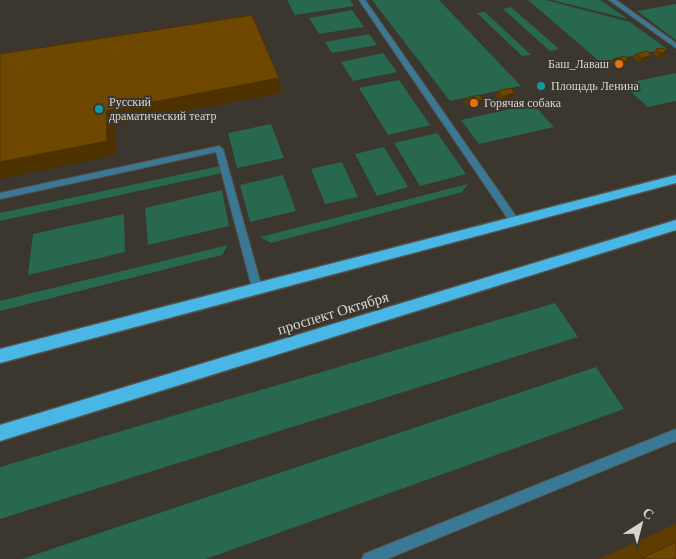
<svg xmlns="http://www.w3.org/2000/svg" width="676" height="559" viewBox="0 0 676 559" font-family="'Times New Roman',serif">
  <rect width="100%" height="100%" fill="#3b362e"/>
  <!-- green -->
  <path fill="#28684e" d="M287,0H350L354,6L295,15Z
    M372,0H439L521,86L450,101Z
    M528,0H546L630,22L667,49L600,62Z
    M552,0H600L628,19Z
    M676,4V40L637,11Z
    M511,7L559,49L550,51L503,9Z
    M352,10L364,27L319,34L309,18Z
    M485,12L531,55L522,56L477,13Z
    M369,34L377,45L332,53L325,42Z
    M383,53L397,72L353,81L341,62Z
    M676,73V101L648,107L622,84Z
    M399,80L430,125L388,135L359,88Z
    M533,104L554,127L479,144L461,120Z
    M271,124L284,158L237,168L228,133Z
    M437,133L466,174L420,186L394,143Z
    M384,147L408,187L377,196L355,154Z
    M342,162L358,197L325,204L311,169Z
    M220,166L222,173L0,221V213Z
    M283,175L296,211L250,222L240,185Z
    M468,184L462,192L271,243L260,237Z
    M222,190L229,226L148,245L145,208Z
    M124,214L125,252L28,275L33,234Z
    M228,245L222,255L0,311V301Z
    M555,303L578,337L0,519V467Z
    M596,367L624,409L206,559H22Z"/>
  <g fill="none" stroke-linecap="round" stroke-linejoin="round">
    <!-- service casing -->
    <g stroke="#57524b" stroke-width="2">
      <path id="service" d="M359,0H365L518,219L520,222L518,225H512Z
        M609,0H616L676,43V48Z
        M219,146L223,149L262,288L261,291L257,292L253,291L252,288L216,152L0,199V193Z
        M676,429V441L387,559H362L364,554Z"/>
    </g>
    <!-- primary casing -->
    <g stroke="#57524b" stroke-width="3">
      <path id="primary" d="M676,175V183L0,363V349Z
        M676,220V230L0,441V425Z"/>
    </g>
    <!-- service -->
    <use href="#service" fill="#397995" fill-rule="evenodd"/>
    <!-- primary -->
    <use href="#primary" fill="#48b7e5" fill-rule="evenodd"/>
  </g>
  <!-- wall -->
  <path fill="#5f3d00" d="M656,49L664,56L657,57L653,53Z
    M636,54L652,55L649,59L639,62L633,58Z
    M613,59L629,60L627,64L616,67L610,63Z
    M498,91L513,97L501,100L496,95Z
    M466,98L481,104L468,107L464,102Z
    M676,524V559H599Z"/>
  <!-- shaded-wall -->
  <path fill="#4d3200" d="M667,51L664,56L657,57L661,53Z
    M652,55L649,59L639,62L642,58Z
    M629,60L627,64L616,67L619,63Z
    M279,78L281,93L115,125L116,155L0,179V162L106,111Z
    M515,93L513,97L501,100L503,96Z
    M483,100L481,104L468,107L470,103Z"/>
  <!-- building -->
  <path fill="#6e4700" stroke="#4d3200" d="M252,15L279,78L106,111L107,141L0,162V54Z
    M663,48L667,51L661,53L656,49Z
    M647,51L652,55L642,58L636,54Z
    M624,56L629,60L619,63L613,59Z
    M510,88L515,93L503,96L498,91Z
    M479,95L483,100L470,103L466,98Z
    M676,542V559H640Z"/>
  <!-- markers -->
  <g fill="#e8710a" stroke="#3b362e" stroke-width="2">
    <circle cx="619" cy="64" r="5"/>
    <circle cx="474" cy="103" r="5"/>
  </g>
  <g fill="#0f9aa8" stroke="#3b362e" stroke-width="2">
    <circle cx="541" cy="86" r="5"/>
    <circle cx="99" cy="109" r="5"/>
  </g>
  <g text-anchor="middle" stroke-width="4" stroke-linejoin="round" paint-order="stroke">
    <!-- far-poi labels -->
    <g font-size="12" fill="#d7d4cf" stroke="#3b362e" text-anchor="start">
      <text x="609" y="68" text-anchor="end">Баш_Лаваш</text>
      <text x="551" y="90">Площадь Ленина</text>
      <text x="109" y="106">Русский<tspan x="109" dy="14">драматический театр</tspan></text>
      <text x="484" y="107">Горячая собака</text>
    </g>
    <!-- street labels -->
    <g font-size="15" fill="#d7d4cf" stroke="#3b362e">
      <text transform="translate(333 313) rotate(-17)" y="5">проспект Октября</text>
    </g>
  </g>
  <!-- north arrow -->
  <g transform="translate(641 524) rotate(36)" stroke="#3b362e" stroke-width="4" paint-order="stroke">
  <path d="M0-4L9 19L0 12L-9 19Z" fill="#d7d4cf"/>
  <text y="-8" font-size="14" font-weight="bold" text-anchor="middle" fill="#d7d4cf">С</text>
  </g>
</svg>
